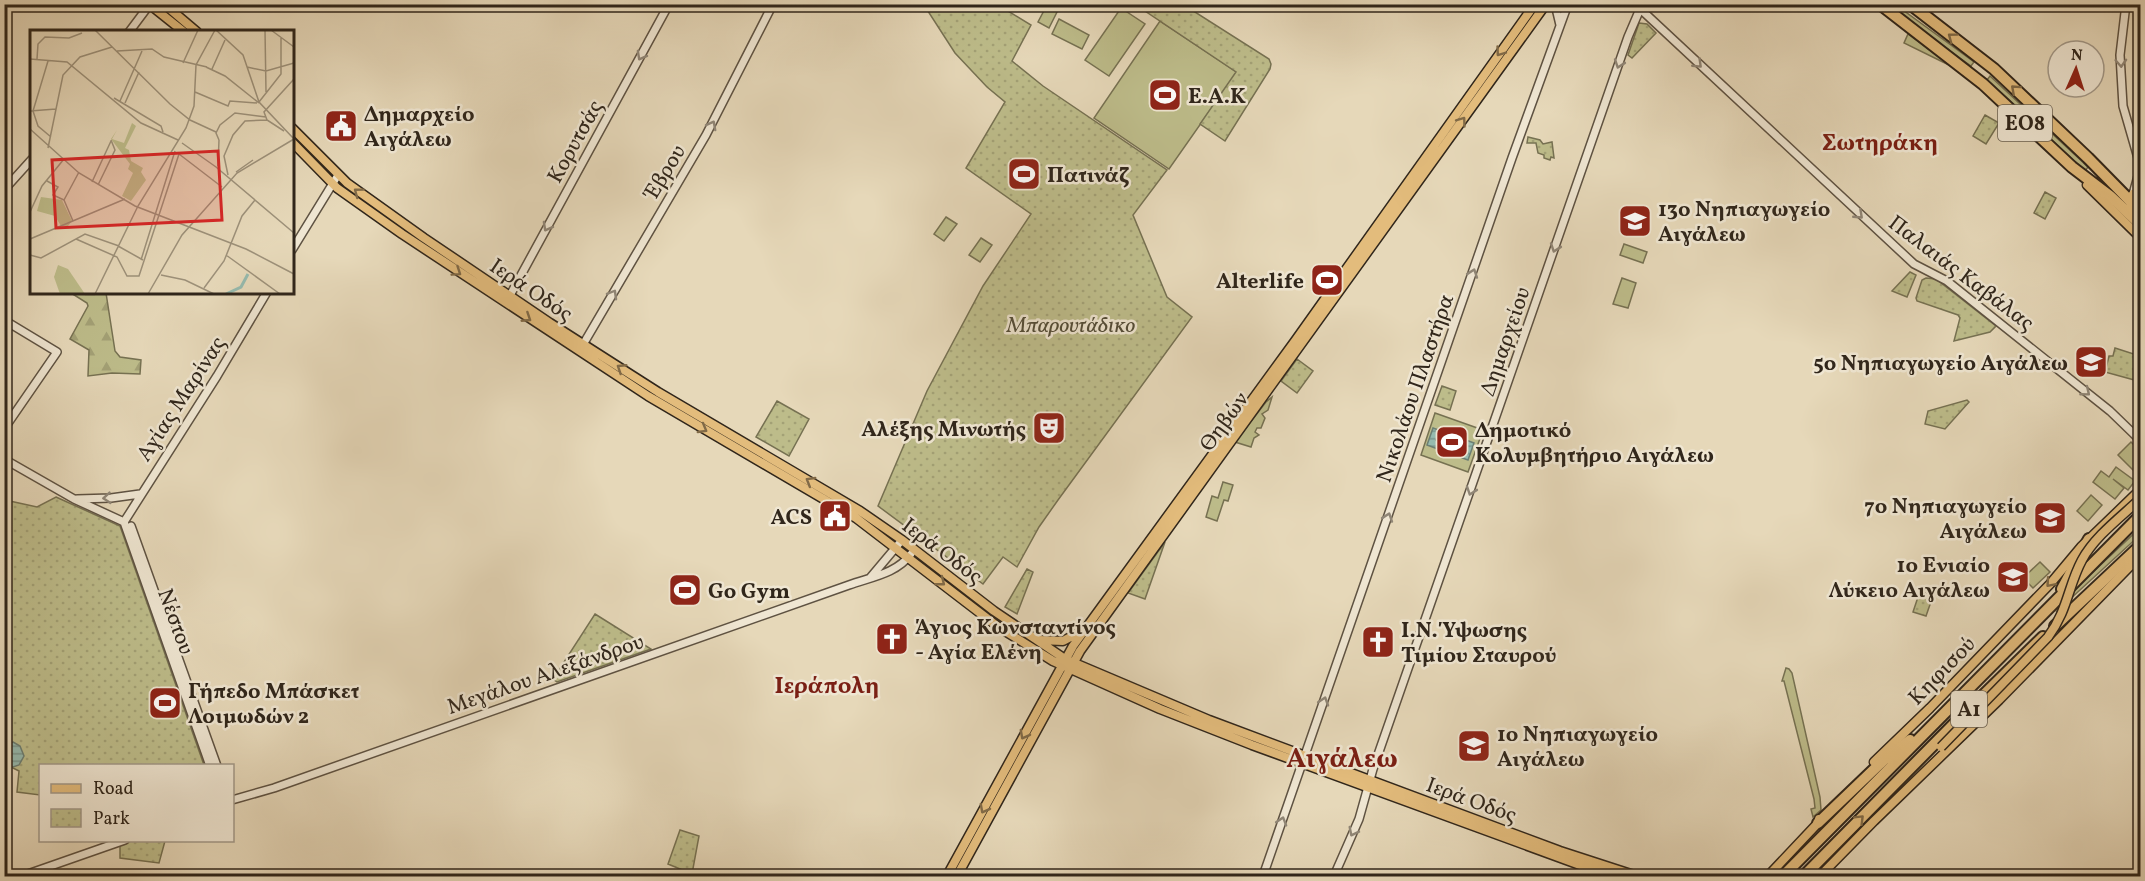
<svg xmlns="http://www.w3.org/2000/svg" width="2145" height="881" viewBox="0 0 2145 881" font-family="Vollkorn,serif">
  <defs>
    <pattern id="forest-firs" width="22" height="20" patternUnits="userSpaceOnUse" patternTransform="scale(1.5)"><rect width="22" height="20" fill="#bdbc8a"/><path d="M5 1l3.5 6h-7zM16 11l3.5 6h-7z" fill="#a3a176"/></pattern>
    <pattern id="park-dots" width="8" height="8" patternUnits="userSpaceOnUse" patternTransform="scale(1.5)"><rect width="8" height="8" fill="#bdbc8a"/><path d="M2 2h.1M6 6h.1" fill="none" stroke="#a3a176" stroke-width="1.8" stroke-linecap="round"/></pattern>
    <pattern id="water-rules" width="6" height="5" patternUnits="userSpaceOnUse" patternTransform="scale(1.5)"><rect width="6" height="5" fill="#96baae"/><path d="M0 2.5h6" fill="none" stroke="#7b978d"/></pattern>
  </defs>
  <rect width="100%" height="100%" fill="#e6d8b9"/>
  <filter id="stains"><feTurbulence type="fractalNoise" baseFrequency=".00333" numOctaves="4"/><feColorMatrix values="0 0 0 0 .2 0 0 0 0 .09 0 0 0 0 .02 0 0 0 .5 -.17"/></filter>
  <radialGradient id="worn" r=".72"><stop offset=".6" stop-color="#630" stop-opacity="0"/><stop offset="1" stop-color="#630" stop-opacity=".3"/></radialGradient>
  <!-- green -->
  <path fill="#bdbc8a" stroke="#767152" stroke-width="1.5" d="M1047,5H1053L1059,8L1049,28L1038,22Z
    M1887,5H1896L1974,62L1971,66Z
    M1121,8L1145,24L1109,76L1085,60Z
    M1059,19L1089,35L1082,49L1052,34Z
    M1160,21L1237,72L1169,169L1094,118Z
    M1908,34L1953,67L1904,43Z
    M1990,76L2088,167L2085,171L1987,80Z
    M946,217L957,224L944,241L934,234Z
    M981,238L992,245L980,262L969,255Z
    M1624,244L1647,252L1643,263L1620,255Z
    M1622,278L1636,283L1628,308L1613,304Z
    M1272,397L1268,410L1262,414L1265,418L1261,428H1257L1255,432L1259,435L1254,438L1251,447L1235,442L1266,402Z
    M1435,413L1483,430L1468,472L1421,455Z
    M2131,442L2140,451V477L2118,455Z
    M2116,467L2135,481L2128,490L2113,479L2124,488L2115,499L2093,482L2101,471L2109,477Z
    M1223,482L1233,485L1228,501L1224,500L1217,521L1206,517L1212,496L1218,498Z
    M2091,495L2102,505L2088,521L2077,511Z
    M2140,528V535L2056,612L2078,586Z
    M2040,562L2050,572L2033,588L2023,578Z
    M1786,668L1789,669L1792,673L1820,797L1821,810L1813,817L1811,809L1815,808L1814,799L1784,681H1782Z"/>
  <!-- forest -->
  <path fill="url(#forest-firs)" stroke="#767152" stroke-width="1.5" d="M71,293H106L115,351L120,357L141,360L140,374L112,373L88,376L89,350L70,339L88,306L87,303Z"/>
  <!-- park -->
  <path fill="url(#park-dots)" stroke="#767152" stroke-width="1.5" d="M924,5H998L1031,25L1012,61L1043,86L1167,170L1133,215L1167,297L1192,317L1058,500L1039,527L1017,567L1003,557L983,584L878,506L927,391L983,286L1031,214L966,168L1005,102L987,87L955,53Z
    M1136,5H1184L1269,59L1271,64L1270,69L1225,141L1200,124L1236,72Z
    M1639,23L1647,24L1656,33L1632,58L1628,55Z
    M1985,115L1999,123L1986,144L1973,136Z
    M1528,137L1540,140L1543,144L1552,142L1554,158L1551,157L1550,160L1544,158V155L1538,153L1536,143H1527Z
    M2045,192L2056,198L2045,219L2034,213Z
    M1910,272L1916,275L1907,297L1892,291Z
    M1926,278L1936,279L1996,326L1990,332L1954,341L1960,318L1958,315L1917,301L1916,298L1922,280Z
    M2115,348L2140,356V374L2138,381L2105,372L2109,356H2113Z
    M1297,359L1313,371L1297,393L1281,381Z
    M1442,386L1456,391L1450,410L1435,405Z
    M1967,400L1969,402L1945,429L1925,424L1928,411Z
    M777,401L809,419L789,456L756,437Z
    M56,497L120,526L204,765L40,766V795L17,792L19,771L5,764V500L37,507Z
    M1165,542L1145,599L1128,593Z
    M1027,569L1033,572L1017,614L1005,607Z
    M1920,591L1933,596L1926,616L1913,612Z
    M595,614L651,649L557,682L553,679Z
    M680,830L699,836L692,874L668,864Z
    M131,841H165L159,863L120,858V845Z"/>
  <!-- water -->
  <path fill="url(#water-rules)" stroke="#6d7f73" stroke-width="1.5" d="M1433,428L1474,443L1468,460L1427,445Z
    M13,742L20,746L24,756L19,765L13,767L5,764V745Z"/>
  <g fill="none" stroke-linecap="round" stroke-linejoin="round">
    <!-- shore -->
    <path stroke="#637064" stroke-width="1.5" d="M1438,437L1464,445L1465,450L1462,451L1438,443L1436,440Z"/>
    <!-- minor casing -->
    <g stroke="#5e5242" stroke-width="10">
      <path id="minor" d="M1555,4L1560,25
        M1635,4L1914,264L1947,281L2110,411L2140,440
        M2126,4L2120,55L2123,106L2138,158V176L2133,194
        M129,32L150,4
        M4,190L32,159
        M292,250L338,175
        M508,299L669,4
        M4,320L57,352L4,429
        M581,348L706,135L773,4
        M4,459L74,499L124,522
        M77,499L111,498L140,494
        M124,522L217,376L267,292
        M124,522L210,766
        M131,526L217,766
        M870,578L902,540
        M232,800L274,788L849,585C871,577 896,574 911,554
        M22,876L125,840
        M1263,876L1512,158L1568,4
        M1334,876L1359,819L1373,769L1628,37L1640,9"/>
    </g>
    <!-- major casing -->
    <g stroke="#30261b" stroke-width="11">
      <path id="major" d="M149,4L184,32
        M164,4L197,32
        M292,128L347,183L424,238L550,323L658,392L860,511L902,540L994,611L1065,659L1209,720L1560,851L1637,876
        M292,142L337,188L402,234L648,396L856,518L997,626L1053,661L1160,709L1252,745L1610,876
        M2087,185L2140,237
        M2133,194L2140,201
        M1039,640L1063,641L1080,632
        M1874,762L1930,708L2050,584L2081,547L2140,490
        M947,876L1073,646L1295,341L1535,4
        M957,876L1080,651L1546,4
        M1768,876L1818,823L1819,819
        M1820,876L1874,821L1999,700L2140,556"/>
    </g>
    <!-- highway casing -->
    <g stroke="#30261b" stroke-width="14">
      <path id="highway" d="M1880,4L1983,84L2072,167L2110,196L2140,224
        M1910,4L1994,69L2088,158L2140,211
        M2062,589L2089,539
        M2055,626L2140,546
        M1818,823L1885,759L1910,740
        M1783,876L2140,516
        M1804,876L1955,723L2043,637"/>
    </g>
    <!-- minor -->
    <use href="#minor" stroke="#efe6d2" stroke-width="7"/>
    <!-- major -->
    <use href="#major" stroke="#e3bc7c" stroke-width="8"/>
    <!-- highway -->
    <use href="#highway" stroke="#e3bc7c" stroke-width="10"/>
    <!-- major-bridge casing -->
    <g stroke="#30261b" stroke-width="11" stroke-linecap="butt">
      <path id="major-bridge" d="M1941,747L2048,637C2068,610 2068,586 2082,560C2095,536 2121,517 2140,499"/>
    </g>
    <!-- major-bridge -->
    <use href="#major-bridge" stroke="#e3bc7c" stroke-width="8"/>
  </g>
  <!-- one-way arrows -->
  <defs><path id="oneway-chevron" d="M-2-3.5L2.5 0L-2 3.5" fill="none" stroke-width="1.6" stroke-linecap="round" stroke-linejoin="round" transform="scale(1.5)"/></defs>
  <g stroke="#816a47">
    <use href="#oneway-chevron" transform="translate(1952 37) rotate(-143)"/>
    <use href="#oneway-chevron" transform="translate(1500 52) rotate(126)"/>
    <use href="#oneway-chevron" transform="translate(2015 89) rotate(-138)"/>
    <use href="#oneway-chevron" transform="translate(1462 121) rotate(-54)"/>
    <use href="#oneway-chevron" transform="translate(358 192) rotate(-143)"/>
    <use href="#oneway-chevron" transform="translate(457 272) rotate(34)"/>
    <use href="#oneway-chevron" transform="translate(527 318) rotate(33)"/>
    <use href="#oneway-chevron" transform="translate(621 368) rotate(-147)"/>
    <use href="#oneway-chevron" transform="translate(703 429) rotate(30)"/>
    <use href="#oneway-chevron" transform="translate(810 481) rotate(-149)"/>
    <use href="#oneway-chevron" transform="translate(941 582) rotate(38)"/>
    <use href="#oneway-chevron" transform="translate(2050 583) rotate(131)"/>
    <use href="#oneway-chevron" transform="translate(1024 735) rotate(118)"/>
    <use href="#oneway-chevron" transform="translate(984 809) rotate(118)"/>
    <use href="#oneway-chevron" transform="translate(1860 819) rotate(-45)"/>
  </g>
  <g stroke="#908676">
    <use href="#oneway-chevron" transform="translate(641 56) rotate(119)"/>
    <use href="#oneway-chevron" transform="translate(2121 63) rotate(87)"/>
    <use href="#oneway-chevron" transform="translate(1619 64) rotate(109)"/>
    <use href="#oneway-chevron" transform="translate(1698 64) rotate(44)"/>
    <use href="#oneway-chevron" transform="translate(712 125) rotate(-62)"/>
    <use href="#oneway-chevron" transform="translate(1859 215) rotate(43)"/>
    <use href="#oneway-chevron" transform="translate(547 227) rotate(119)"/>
    <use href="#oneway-chevron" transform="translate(1555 248) rotate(109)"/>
    <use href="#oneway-chevron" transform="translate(1473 273) rotate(-71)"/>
    <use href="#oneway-chevron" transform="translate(613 294) rotate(-60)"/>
    <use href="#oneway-chevron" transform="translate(2086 392) rotate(39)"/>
    <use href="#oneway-chevron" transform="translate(1471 491) rotate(109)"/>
    <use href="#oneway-chevron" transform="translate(107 498) rotate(175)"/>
    <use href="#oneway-chevron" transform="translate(1388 517) rotate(-71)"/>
    <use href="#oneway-chevron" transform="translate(1324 701) rotate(-72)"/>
    <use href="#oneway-chevron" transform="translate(1282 821) rotate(-73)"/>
    <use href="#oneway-chevron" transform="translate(1353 832) rotate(117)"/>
  </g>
  <!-- icons -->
  <defs>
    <g id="stadium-square" transform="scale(1.725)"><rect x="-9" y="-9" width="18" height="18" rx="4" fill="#8f2418" stroke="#efe6d2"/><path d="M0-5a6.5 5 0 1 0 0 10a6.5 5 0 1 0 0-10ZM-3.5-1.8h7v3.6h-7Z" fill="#fff"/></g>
    <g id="civic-square" transform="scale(1.725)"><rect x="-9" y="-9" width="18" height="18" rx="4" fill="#8f2418" stroke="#efe6d2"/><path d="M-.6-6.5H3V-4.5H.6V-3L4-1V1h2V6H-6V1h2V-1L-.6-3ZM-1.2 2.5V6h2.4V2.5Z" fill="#fff"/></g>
    <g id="school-square" transform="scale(1.725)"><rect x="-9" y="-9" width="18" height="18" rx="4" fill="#8f2418" stroke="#efe6d2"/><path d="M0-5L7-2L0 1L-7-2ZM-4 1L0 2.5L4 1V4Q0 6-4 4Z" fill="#fff"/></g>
    <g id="theatre-square" transform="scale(1.725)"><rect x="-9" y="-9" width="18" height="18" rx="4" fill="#8f2418" stroke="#efe6d2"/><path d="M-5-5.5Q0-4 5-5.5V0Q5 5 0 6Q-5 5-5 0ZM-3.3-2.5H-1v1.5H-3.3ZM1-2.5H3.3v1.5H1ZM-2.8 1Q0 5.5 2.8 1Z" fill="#fff"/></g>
    <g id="church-square" transform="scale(1.725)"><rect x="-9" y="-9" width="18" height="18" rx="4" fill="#8f2418" stroke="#efe6d2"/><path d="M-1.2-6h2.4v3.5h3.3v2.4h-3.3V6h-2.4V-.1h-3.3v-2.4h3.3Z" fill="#fff"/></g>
  </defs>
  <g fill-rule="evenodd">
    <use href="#stadium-square" x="1165" y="95"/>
    <use href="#civic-square" x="341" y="126"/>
    <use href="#stadium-square" x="1024" y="174"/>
    <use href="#school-square" x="1635" y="221"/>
    <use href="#stadium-square" x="1327" y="280"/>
    <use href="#school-square" x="2091" y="362"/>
    <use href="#theatre-square" x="1049" y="428"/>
    <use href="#stadium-square" x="1452" y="442"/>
    <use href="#civic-square" x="835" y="516"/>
    <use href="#school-square" x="2050" y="518"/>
    <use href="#school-square" x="2013" y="577"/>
    <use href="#stadium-square" x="685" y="590"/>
    <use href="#church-square" x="892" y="639"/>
    <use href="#church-square" x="1378" y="642"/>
    <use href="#stadium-square" x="165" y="703"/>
    <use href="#school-square" x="1474" y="746"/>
  </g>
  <g text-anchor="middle" stroke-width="5" stroke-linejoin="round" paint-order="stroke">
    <!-- shield labels -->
    <g fill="#efe6d2" stroke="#696052" stroke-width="1.5">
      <rect x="1998" y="105" width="54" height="36" rx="4.5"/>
      <rect x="1951" y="691" width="36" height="36" rx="4.5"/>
    </g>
    <g font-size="21" font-weight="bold" fill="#30261b">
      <text x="2025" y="130">ΕΟ8</text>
      <text x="1969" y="716">Α1</text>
    </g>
    <!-- poi labels -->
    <g font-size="22" font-weight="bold" fill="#30261b" stroke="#efe6d2" text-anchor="start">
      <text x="1188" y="103">E.A.K</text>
      <text x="364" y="121">Δημαρχείο<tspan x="364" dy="25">Αιγάλεω</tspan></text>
      <text x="1047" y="182">Πατινάζ</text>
      <text x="1658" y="216">13ο Νηπιαγωγείο<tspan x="1658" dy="25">Αιγάλεω</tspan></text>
      <text x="1304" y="288" text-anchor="end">Alterlife</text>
      <text x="2068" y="370" text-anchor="end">5ο Νηπιαγωγείο Αιγάλεω</text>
      <text x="1026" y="436" text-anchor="end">Αλέξης Μινωτής</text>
      <text x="1475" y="437">Δημοτικό<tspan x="1475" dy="25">Κολυμβητήριο Αιγάλεω</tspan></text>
      <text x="2027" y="513" text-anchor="end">7ο Νηπιαγωγείο<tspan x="2027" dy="25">Αιγάλεω</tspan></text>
      <text x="812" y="524" text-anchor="end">ACS</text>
      <text x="1990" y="572" text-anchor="end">1ο Ενιαίο<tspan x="1990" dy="25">Λύκειο Αιγάλεω</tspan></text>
      <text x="708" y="598">Go Gym</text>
      <text x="915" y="634">Άγιος Κωνσταντίνος<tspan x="915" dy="25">- Αγία Ελένη</tspan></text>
      <text x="1401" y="637">Ι.Ν. Ύψωσης<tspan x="1401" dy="25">Τιμίου Σταυρού</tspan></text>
      <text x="188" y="698">Γήπεδο Μπάσκετ<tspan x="188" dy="25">Λοιμωδών 2</tspan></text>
      <text x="1497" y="741">1ο Νηπιαγωγείο<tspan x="1497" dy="25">Αιγάλεω</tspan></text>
    </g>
    <!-- street labels -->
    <g font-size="22" fill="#30261b" stroke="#efe6d2">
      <text transform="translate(574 141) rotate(-61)" y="8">Κορυτσάς</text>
      <text transform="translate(664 171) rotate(-59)" y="8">Έβρου</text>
      <text transform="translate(1962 272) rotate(37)" y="8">Παλαιάς Καβάλας</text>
      <text transform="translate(532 289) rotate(34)" y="8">Ιερά Οδός</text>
      <text transform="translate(1504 341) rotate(-71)" y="8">Δημαρχείου</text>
      <text transform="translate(1414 388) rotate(-71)" y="8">Νικολάου Πλαστήρα</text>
      <text transform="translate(180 398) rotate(-57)" y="8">Αγίας Μαρίνας</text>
      <text transform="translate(1223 421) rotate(-54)" y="8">Θηβών</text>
      <text transform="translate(943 550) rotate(37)" y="8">Ιερά Οδός</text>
      <text transform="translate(177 621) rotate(70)" y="8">Νέστου</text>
      <text transform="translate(1941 670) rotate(-46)" y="8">Κηφισού</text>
      <text transform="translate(545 673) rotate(-19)" y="8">Μεγάλου Αλεξάνδρου</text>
      <text transform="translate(1472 799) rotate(20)" y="8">Ιερά Οδός</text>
    </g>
    <!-- park labels -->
    <g font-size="22" font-style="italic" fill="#534c37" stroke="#efe6d2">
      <text x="1071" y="332">Μπαρουτάδικο</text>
    </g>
    <!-- neighbourhood labels -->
    <g font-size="24" font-weight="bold" fill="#7a1f14" stroke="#efe6d2">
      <text x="1880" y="150">Σωτηράκη</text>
      <text x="827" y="693">Ιεράπολη</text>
    </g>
    <!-- district labels -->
    <g font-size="28" font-weight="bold" fill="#7a1f14" stroke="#efe6d2">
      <text x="1342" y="767">Αιγάλεω</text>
    </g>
  </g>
  <!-- overview -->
  <g transform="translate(30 30)">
    <rect width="264" height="264" fill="#e6d8b9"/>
    <path d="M28,235L38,239L55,264H30L24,247Z" fill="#bdbc8a"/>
    <path d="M102,93L106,96L95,118L99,120L101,131L113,138L111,142L116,150L101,171L92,166L103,143L98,139L100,134L81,109L87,100L82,109L94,113ZM11,167L32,170L42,191L38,196H31L25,186L7,181Z" fill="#bdbc8a"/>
    <path fill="none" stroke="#96baae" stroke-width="3" d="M196,264L211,257L218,244"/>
    <path fill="none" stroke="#9d917a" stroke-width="1.5" d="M65,0L140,74L160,90L186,102M186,0L213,25L229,72L264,109M235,0L236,62M241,0L264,17M87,21L122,19L134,27L177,37M0,29L37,32L111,93L148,110M7,29L8,14L15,7L39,8L52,3M18,31L3,81L8,96L21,107M153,33L168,0M176,37L195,46L229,73M217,37L236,41L264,33M182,39L195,10M165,62L198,76L200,71L227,73M84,68L131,96L133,102M90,71L112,21M229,72L251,44V8M95,73L109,42M0,81L26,79M0,99L49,143L105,176L216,219L264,244M254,101L237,90L234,82L264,49M189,110L186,103L190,95L205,83L236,87M152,113L186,137L264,203M18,118L33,45L50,27L82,17M149,124L192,157M188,136L189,110M206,142L223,130M198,145L194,126L203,105L215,91L237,90M17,151L28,157L23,165L34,170M62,152L81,111M68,155L85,120L81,110M34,170L49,142M34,170L43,191M0,182L12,156L34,129M0,209L95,169M46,209L87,227L97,246H109L149,124M88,216L113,230M0,225L11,228L55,204L89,216M196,225L250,264M111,230L145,121M131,245L155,250L184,264M174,258L194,231L212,186L225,170M65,264L108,176L156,98L164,76L166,35L185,0M118,264L152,205L207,143L264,109"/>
    <path fill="#d62828" fill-opacity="0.15" stroke="#d62828" stroke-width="3" d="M188,121L192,190L26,198L22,130Z"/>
    <rect width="264" height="264" fill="none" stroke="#30261b" stroke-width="3"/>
  </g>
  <!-- margin -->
  <rect width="2145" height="881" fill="none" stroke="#e6d8b9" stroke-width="24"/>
  <rect x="6" y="6" width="2133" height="869" fill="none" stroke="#30261b" stroke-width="3"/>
  <rect x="12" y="12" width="2121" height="857" fill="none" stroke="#30261b" stroke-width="1.5"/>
  <!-- legend -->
  <rect x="39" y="764" width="195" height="78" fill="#efe6d2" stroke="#a39989" stroke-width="1.5"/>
  <rect x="51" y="784" width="30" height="9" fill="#e3bc7c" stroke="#a39989" stroke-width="1.5"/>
  <text x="93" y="794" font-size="18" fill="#30261b">Road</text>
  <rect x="51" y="809" width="30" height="18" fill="url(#park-dots)" stroke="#a39989" stroke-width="1.5"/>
  <text x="93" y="824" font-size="18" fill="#30261b">Park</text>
  <!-- north arrow -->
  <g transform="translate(2076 69) rotate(3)"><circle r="28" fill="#efe6d2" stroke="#a39989" stroke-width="1.5"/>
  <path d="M0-4.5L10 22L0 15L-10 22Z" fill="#8f2418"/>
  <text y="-9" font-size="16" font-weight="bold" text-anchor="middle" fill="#30261b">N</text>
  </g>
  <rect width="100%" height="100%" filter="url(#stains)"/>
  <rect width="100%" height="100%" fill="url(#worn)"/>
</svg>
